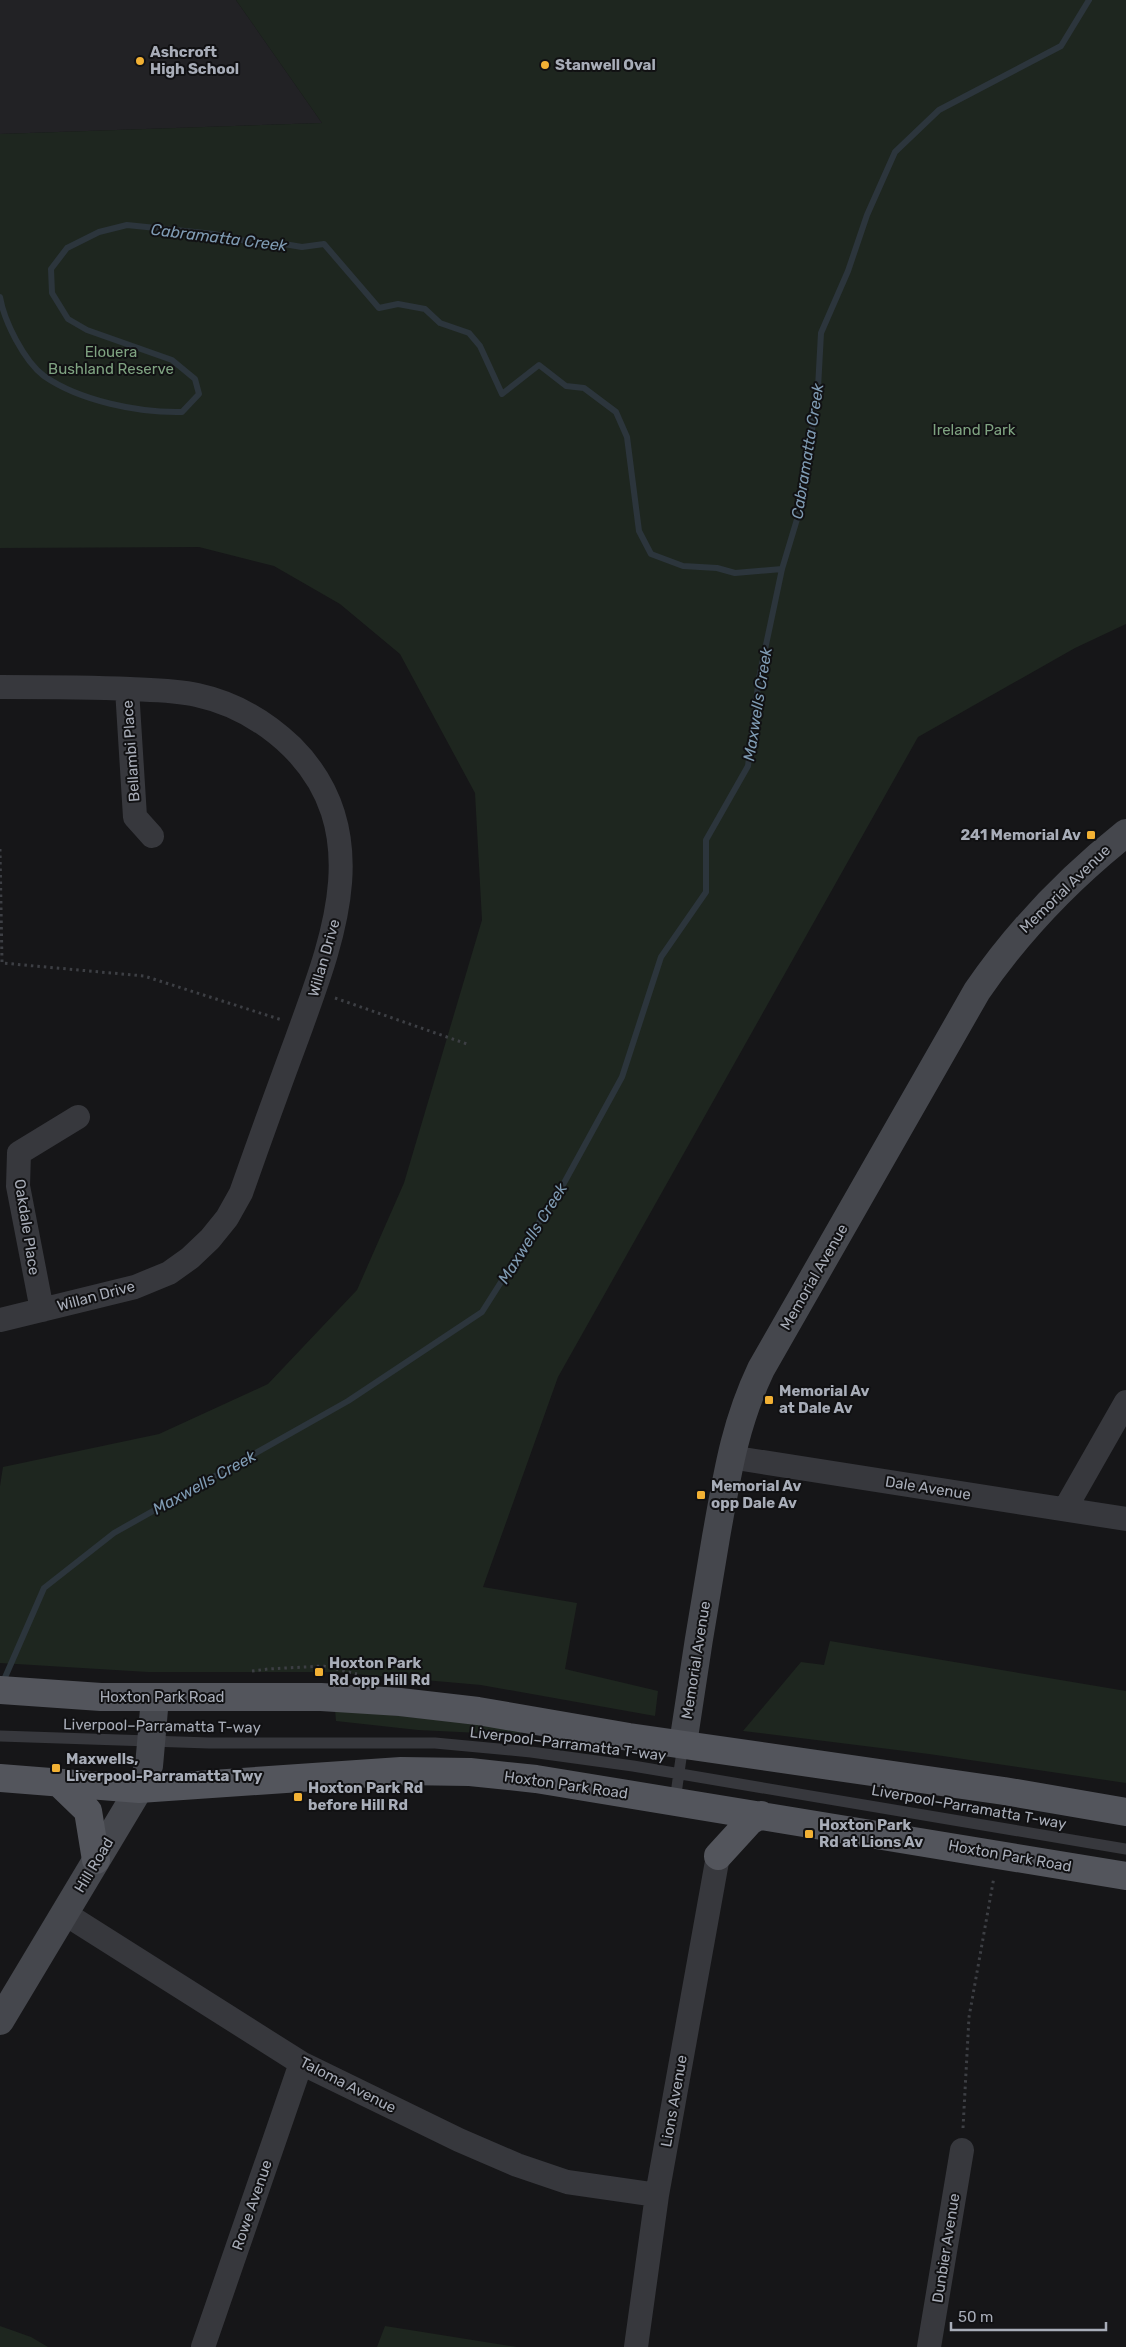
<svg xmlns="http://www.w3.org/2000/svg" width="1126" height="2347" viewBox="0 0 1126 2347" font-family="Rubik,sans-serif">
  <rect width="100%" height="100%" fill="#161618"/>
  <!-- built -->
  <path fill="#222225" d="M0,0H236L322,123L0,134Z"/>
  <!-- green -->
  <path fill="#1e261f" d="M236,0H1126V624L1075,648L918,737L558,1377L483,1587L577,1603L565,1669L658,1691L655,1716L481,1685L333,1672H148L0,1663V1486L3,1467L159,1434L268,1384L357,1290L404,1183L482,920L475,793L400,654L340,604L274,566L199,547L0,548V134L322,123Z
    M830,1641L1126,1691V1783L929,1754L743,1731L801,1662L824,1665Z
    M335,1709L522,1729L520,1735L418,1730L336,1721Z
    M0,2326L31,2337L48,2347H0Z
    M385,2326L517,2347H377Z"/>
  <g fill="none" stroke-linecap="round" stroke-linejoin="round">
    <!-- stream -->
    <path stroke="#2c353c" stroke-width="6" d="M0,297C4,321 24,361 44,376C80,401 139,413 182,412L199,394L195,379L172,360L87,330L68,319L52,293L51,269L67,248L99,232L127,225L214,234L264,245L278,243L302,247L324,244L379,308L398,304L425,309L440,323L469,333L480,346L502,394L539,365L566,386L584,388L616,412L627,437L639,531L651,554L683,566L717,568L735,573L782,569
      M3,1682L44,1588L114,1533L348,1401L482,1312L564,1183L622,1077L661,957L706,892V840L748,766L759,678L782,569L801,506L818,388L821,333L848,271L867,215L895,152L939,110L1061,46L1089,0"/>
    <!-- path -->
    <path stroke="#3d3f44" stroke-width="3" stroke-dasharray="2.5 4" stroke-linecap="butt" d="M0,849L2,963L144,976L282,1020
      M335,998L467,1044
      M252,1671L268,1669L323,1666L357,1674
      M963,2128L969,2017L994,1877"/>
    <!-- lane -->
    <path stroke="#37383d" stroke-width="11" d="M0,1736L209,1743H435L531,1752L633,1766L1126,1849
      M675,1801L683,1744"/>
    <!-- street -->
    <path stroke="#37383d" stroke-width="24" d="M0,687C43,687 87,687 130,689C152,690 175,690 197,695C234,703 265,721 292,747C378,833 331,944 296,1041C277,1092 259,1142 241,1193L227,1218L210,1239L190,1258L169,1273L135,1287L0,1320
      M127,689L135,817L152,836
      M42,1310L18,1186L19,1153L78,1117
      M730,1457L1126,1519
      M1065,1509L1126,1402
      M64,1913L301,2063L459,2140L517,2165L567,2182L657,2195
      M203,2347L301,2063
      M636,2347L657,2195L718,1856
      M929,2347L962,2150"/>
    <!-- secondary -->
    <path stroke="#45474d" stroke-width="28" d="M683,1744C693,1675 704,1606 716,1537C727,1476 734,1426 761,1369L977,991C1019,930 1068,879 1126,833
      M0,2021L139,1789L149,1766L155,1698"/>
    <!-- primary -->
    <path stroke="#53555c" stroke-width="28" d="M0,1690L101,1697H321L400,1702L478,1711L629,1737L1004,1791L1126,1812
      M0,1778L139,1789L401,1771L470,1772L536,1779L1126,1876
      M59,1783L88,1811L96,1860
      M718,1856L750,1821L761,1815"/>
  </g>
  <!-- markers -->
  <g fill="#f2b134" stroke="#111113" stroke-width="2">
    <circle cx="140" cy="61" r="5"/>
    <circle cx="545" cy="65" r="5"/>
    <rect x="1086" y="830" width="10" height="10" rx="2.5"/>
    <rect x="764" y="1395" width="10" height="10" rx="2.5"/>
    <rect x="696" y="1490" width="10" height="10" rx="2.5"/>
    <rect x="314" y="1667" width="10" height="10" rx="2.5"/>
    <rect x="51" y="1763" width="10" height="10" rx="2.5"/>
    <rect x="293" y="1792" width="10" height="10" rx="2.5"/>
    <rect x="804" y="1829" width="10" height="10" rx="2.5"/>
  </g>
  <g text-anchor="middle" stroke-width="4" stroke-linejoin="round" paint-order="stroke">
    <!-- poi labels -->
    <g font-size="15" font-weight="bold" fill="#a8adb8" stroke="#111113" text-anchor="start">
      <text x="150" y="57">Ashcroft<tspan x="150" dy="17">High School</tspan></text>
      <text x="555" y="70">Stanwell Oval</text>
      <text x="1081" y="840" text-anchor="end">241 Memorial Av</text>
      <text x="779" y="1396">Memorial Av<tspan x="779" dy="17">at Dale Av</tspan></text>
      <text x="711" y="1491">Memorial Av<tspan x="711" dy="17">opp Dale Av</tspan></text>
      <text x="329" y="1668">Hoxton Park<tspan x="329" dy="17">Rd opp Hill Rd</tspan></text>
      <text x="66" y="1764">Maxwells,<tspan x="66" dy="17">Liverpool-Parramatta Twy</tspan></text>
      <text x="308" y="1793">Hoxton Park Rd<tspan x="308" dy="17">before Hill Rd</tspan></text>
      <text x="819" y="1830">Hoxton Park<tspan x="819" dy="17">Rd at Lions Av</tspan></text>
    </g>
    <!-- park labels -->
    <g font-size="15" fill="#7fa381" stroke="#111113">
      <text x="111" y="357">Elouera<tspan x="111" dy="17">Bushland Reserve</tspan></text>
      <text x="974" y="435">Ireland Park</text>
    </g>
    <!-- street labels -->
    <g font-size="15" fill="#a8adb8" stroke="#111113">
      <text transform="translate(131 751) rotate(-94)" y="5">Bellambi Place</text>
      <text transform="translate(1065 889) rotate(-44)" y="5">Memorial Avenue</text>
      <text transform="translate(324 958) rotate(-74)" y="5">Willan Drive</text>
      <text transform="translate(27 1227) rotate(81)" y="5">Oakdale Place</text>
      <text transform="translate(814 1277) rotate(-60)" y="5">Memorial Avenue</text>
      <text transform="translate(96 1296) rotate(-15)" y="5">Willan Drive</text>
      <text transform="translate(928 1488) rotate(9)" y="5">Dale Avenue</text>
      <text transform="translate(696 1660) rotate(-81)" y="5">Memorial Avenue</text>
      <text x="162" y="1702">Hoxton Park Road</text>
      <text transform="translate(162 1726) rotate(1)" y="5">Liverpool–Parramatta T-way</text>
      <text transform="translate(568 1744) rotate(7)" y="5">Liverpool–Parramatta T-way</text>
      <text transform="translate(566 1785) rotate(8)" y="5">Hoxton Park Road</text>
      <text transform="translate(969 1807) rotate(10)" y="5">Liverpool–Parramatta T-way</text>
      <text transform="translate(1010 1856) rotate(10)" y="5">Hoxton Park Road</text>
      <text transform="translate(94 1865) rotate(-59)" y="5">Hill Road</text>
      <text transform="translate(348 2085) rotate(27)" y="5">Taloma Avenue</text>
      <text transform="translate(674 2101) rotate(-80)" y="5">Lions Avenue</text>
      <text transform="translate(252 2205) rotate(-71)" y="5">Rowe Avenue</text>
      <text transform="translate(946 2248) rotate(-81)" y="5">Dunbier Avenue</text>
    </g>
    <!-- water labels -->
    <g font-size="16" font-style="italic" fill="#7f9bb3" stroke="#111113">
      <text transform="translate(219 237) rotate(7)" y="6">Cabramatta Creek</text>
      <text transform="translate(807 451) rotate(-81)" y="6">Cabramatta Creek</text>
      <text transform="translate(757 704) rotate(-81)" y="6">Maxwells Creek</text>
      <text transform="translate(532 1233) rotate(-58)" y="6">Maxwells Creek</text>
      <text transform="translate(204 1482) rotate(-29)" y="6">Maxwells Creek</text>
    </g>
  </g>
  <!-- scale -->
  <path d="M951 2322v8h155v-8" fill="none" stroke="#a8adb8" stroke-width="2.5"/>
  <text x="958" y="2322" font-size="15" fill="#a8adb8" stroke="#111113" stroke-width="4" paint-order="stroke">50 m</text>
</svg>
